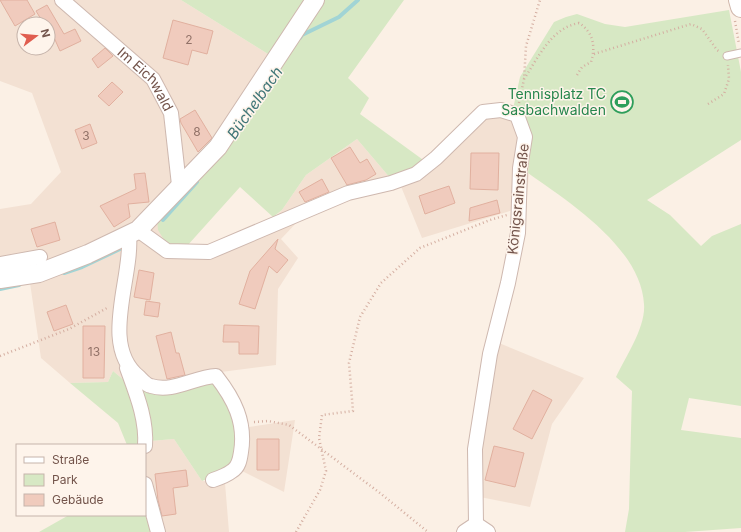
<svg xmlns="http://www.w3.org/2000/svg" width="741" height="532" viewBox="0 0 741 532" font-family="Inter,sans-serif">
  <rect width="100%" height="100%" fill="#fbf0e5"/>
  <!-- residential -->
  <path fill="#f3e1d3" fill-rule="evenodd" d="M0,0H181L268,54L187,246L216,244L267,224L282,210L306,175L357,139L391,179L348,200L300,219L281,239L298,258L278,289L276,365L221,372L175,392L152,395L125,381L113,371L108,382L70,383L41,358L30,283L0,286V209L31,204L61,172L32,93L0,81ZM24,24H48V48H24Z
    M480,109L526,121L531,144L526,211L513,210L422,238L400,184Z
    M499,343L584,378L552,424L530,507L480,497L481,448L491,370Z
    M295,420L284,492L242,471L249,427Z
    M174,439L202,481L225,483L229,532H152L145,504V445L139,442Z"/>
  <!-- green -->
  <path fill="#d7e8c4" d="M181,0H307L268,54Z
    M324,0H404L348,78L369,98L360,114L426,162L391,179L357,139L306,175L282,210L273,217L240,187L187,246L166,243L158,230L157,217Z
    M729,10L741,72V140L647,200L670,215L701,246L712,236L741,224V406L689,398L681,430L741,438V528L685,532H625L629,509L632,391L616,377C626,356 646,327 644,304C641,248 569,202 528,173L531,144L526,121L513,109L520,77L554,22L566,17L577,14L605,24L625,27Z
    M113,371L125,381L152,394L175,392L207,382L215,383L225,393L240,440L228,470L202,481L174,439L139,442V445H127L118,423L70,383L108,382Z
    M145,504L152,532H39L69,515H145Z"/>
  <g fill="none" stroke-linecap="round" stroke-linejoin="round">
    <!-- stream -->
    <path stroke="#a1d4d5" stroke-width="4" d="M300,38L302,35L339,17L358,0
      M163,220L197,182
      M64,273L82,267L120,249
      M0,289L19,285"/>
  </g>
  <!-- building -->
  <path fill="#f0cbbd" stroke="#e1b09f" d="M0,0H27L35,14L15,26Z
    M47,5L64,34L75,29L81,41L60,51L48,24H44L36,11Z
    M173,20L213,31L207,54L192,50L188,65L163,58Z
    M105,48L113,56L98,68L92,59Z
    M112,82L123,92L109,106L98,96Z
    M195,110L212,138L198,152L181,123L180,119Z
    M90,124L97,143L82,149L75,130Z
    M350,147L360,163L367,159L376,174L366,180L347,185L331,158Z
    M471,153H499L498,190L470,189Z
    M145,173L149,202L128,204L130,217L114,227L100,206L136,189L134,174Z
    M322,179L329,192L305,202L299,192Z
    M449,186L455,203L425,214L419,196Z
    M497,200L500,213L469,221L470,208Z
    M55,222L60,240L37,247L31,229Z
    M278,239L275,249L288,260L277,273L269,266L255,309L239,304L250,271Z
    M139,270L154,273L150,300L134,297Z
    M146,301L160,303L158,317L144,315Z
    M66,305L73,324L54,331L47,312Z
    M224,325L259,326L258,354H239V342H223Z
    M83,326H105L104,378H83Z
    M171,332L176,353H179L185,375L167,379L156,336Z
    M533,390L552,400L532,439L513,429Z
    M257,439H279V470H257Z
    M494,446L524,453L515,487L485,480Z
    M186,470L188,486L173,488L176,514L162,516L158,500L155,474Z"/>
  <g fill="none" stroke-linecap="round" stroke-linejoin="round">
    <!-- service casing -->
    <g stroke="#ceb8af" stroke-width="9">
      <path id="service" d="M727,56L741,53"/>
    </g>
    <!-- minor casing -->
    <g stroke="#ceb8af" stroke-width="16">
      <g id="minor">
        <path id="s1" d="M62,0L153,79L171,113L179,185"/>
        <path d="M138,230L167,251L209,252L348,193L391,183L416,174L436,158L483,112L501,110L517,115L525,137L520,168L518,233L508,283L490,354L475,449L476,524"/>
        <path d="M129,235C133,278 99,345 139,377C142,380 146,385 151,386C173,393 194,377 216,376C234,399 246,422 241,452C240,459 239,467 232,471C227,475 219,478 213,480"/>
        <path d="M0,264L40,257"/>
        <path d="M127,368C136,393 147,419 145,446"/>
        <path d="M145,484L158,532"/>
        <path d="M476,524L488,532"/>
        <path d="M464,532L476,524"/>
      </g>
    </g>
    <!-- tertiary casing -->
    <g stroke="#ceb8af" stroke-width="20">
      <path id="tertiary" d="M0,279L39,273L88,254L138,230L218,147L315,0"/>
    </g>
    <!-- secondary casing -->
    <g stroke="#d1b8ac" stroke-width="22">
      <path id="secondary" d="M739,0L741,7"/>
    </g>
    <!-- path -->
    <path stroke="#d4aea1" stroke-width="2.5" stroke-dasharray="1 3" stroke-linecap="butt" d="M735,21L739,44
      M594,54L691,24L702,29L717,50L720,52
      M524,79C538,58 551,28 579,23C593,32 596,46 591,62L582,67L577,75
      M519,103L524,79L526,46L540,0
      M708,104L724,94L729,79L728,65
      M0,356L69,329L107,308
      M254,422L268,421L289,425L380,493L428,532
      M296,532L320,490L326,471L319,438L322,415L353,411L349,363L360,317L381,283L420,248L490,220L507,215"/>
    <!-- service -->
    <use href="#service" stroke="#fff" stroke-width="7"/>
    <!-- minor -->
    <use href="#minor" stroke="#fff" stroke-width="14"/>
    <!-- tertiary -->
    <use href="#tertiary" stroke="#fff" stroke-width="18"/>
    <!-- secondary -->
    <use href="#secondary" stroke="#fff" stroke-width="20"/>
  </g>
  <!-- icons -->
  <defs>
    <g id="stadium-ring" transform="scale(1.15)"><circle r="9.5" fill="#fef4eb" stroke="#2e9e5b" stroke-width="1.5"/><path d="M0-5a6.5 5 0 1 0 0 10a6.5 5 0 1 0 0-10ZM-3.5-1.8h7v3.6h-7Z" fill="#2e9e5b"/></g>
  </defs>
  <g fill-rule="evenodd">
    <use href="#stadium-ring" x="622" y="102"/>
  </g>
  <g text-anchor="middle" stroke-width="3" stroke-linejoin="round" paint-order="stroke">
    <!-- number labels -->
    <g font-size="12" fill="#927268">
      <text x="189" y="44">2</text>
      <text x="197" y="136">8</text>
      <text x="86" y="140">3</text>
      <text x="94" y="356">13</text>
    </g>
    <!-- street labels -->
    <g font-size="14" fill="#73544b" stroke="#fef4eb">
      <text dy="5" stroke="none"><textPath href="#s1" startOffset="116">Im Eichwald</textPath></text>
      <text transform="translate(518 199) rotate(-84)" y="5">Königsrainstraße</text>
    </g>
    <!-- leisure labels -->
    <g font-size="14" fill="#27864d" stroke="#fef4eb" text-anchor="end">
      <text x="606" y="99">Tennisplatz TC<tspan x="606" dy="16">Sasbachwalden</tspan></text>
    </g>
    <!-- water labels -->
    <g font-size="15" font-style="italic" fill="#407678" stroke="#fef4eb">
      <text transform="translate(255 103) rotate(-55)" y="5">Büchelbach</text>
    </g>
  </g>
  <!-- legend -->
  <rect x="16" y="444" width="130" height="72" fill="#fef4eb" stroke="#c6b4ab"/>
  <rect x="24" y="457" width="20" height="6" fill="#ffffff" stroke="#c6b4ab"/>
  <text x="52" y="464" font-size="12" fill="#73544b">Straße</text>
  <rect x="24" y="474" width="20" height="12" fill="#d7e8c4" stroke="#c6b4ab"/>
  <text x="52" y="484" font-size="12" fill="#73544b">Park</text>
  <rect x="24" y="494" width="20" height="12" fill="#f0cbbd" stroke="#c6b4ab"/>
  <text x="52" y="504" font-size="12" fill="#73544b">Gebäude</text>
  <!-- north arrow -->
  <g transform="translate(36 36) rotate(74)"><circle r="19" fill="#fef4eb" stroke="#c6b4ab"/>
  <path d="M0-3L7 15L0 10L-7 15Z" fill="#e05d4f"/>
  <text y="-6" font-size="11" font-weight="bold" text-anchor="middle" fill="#73544b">N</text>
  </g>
</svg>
